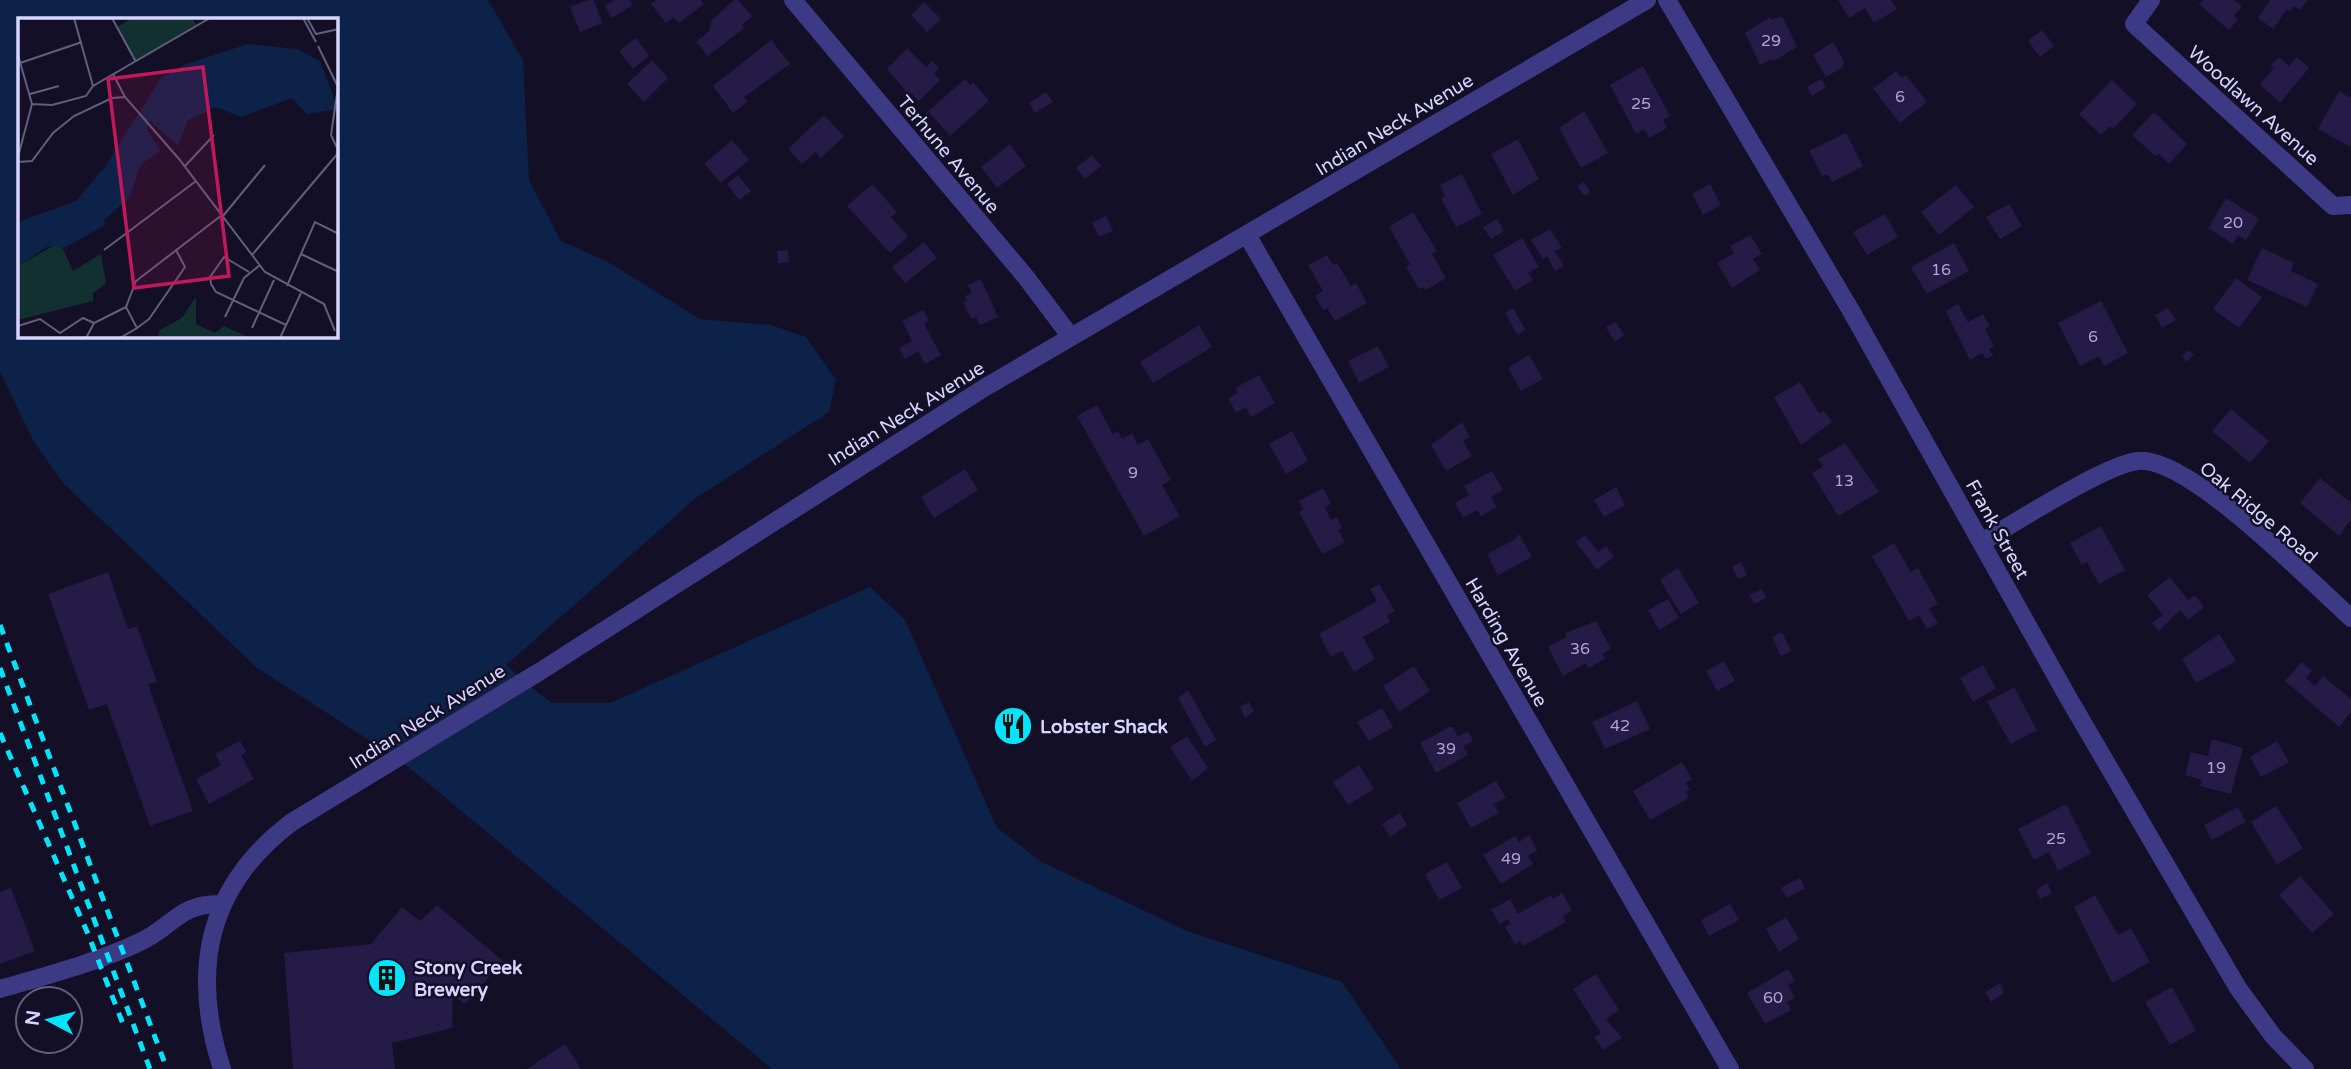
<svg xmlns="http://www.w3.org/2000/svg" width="2351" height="1069" viewBox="0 0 2351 1069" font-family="'Varela Round',sans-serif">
  <rect width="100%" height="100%" fill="#130f26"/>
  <!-- water -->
  <path fill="#0c2248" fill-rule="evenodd" d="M0,0H488L523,60L529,180L561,241L608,262L700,319L771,325L806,337L836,380L829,412L696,498L506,665L551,703H610L870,587L905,620L997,828L1042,862L1187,931L1342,982L1401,1069H772L400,760L257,668L63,483L34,442L0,372ZM19,19H336V336H19Z"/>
  <!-- building -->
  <path fill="#241b47" d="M588,0H594L602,23L580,32L570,7Z
    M614,0H630L633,5L612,18L605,6Z
    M656,0H701L704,4L679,23L674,17L666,23L651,4Z
    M734,0H738L752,16L742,25L744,28L708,56L696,42L709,31L711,21Z
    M1838,0H1891L1897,9L1874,23L1865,8L1849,18Z
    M2203,0H2234L2242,6L2234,16L2238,19L2229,30L2199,4Z
    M2270,0H2308L2300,10L2294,6L2290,12L2287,9L2273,29L2258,18Z
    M924,2L941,19L927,32L911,15Z
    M1782,16L1797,47L1774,61L1773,59L1760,65L1745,33L1770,17L1771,20Z
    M2042,30L2054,46L2040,57L2028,41Z
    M636,38L649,56L633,69L619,51Z
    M771,40L790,64L744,97L748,101L733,113L713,86Z
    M1833,42L1844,61L1843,67L1826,77L1813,55Z
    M907,48L926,67L932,61L939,68L934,74L940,80L919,101L911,93L909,95L887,69Z
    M2279,57L2289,66L2297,57L2309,68L2280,103L2260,84L2274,68L2270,66Z
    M652,60L668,78L644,102L627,84Z
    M1643,66L1670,116L1663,120L1667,128L1649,138L1644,129L1636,134L1610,85Z
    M1896,71L1902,78L1906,75L1927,102L1900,123L1873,89Z
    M965,79L970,85L973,82L989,101L950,136L928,111Z
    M1821,79L1826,87L1812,96L1807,87Z
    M2112,80L2137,104L2114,128L2109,127L2101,135L2079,114Z
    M2339,91L2351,98V147L2318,129Z
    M1046,92L1053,102L1035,113L1029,103Z
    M1584,111L1608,153L1581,168L1559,128Z
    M2154,112L2187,144L2169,164L2159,154L2155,156L2132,135Z
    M824,115L844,136L821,158L815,152L802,164L788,149Z
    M1846,133L1863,166L1832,182L1827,174L1822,176L1809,151Z
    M1518,139L1539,179L1513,195L1491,154Z
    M732,140L749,160L721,183L704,164Z
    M1010,144L1026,166L997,188L981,167Z
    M1092,155L1101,166L1085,179L1076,168Z
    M1462,174L1482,214L1456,227L1441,198L1445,196L1440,185Z
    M738,175L751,191L739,200L727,184Z
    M1584,182L1590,192L1584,196L1577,186Z
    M872,184L897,212L891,217L908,236L890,253L847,206Z
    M1710,184L1721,205L1703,215L1692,194Z
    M1956,185L1974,207L1939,235L1921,212Z
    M2226,198L2259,219L2246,240L2238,235L2233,244L2208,228Z
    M2009,204L2022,226L2000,239L1986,217Z
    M1413,212L1437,251L1432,254L1446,278L1426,290L1424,287L1419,289L1406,267L1410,264L1389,227Z
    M1885,214L1898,237L1867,255L1853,232Z
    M1106,216L1113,231L1099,237L1092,223Z
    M1497,219L1504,231L1491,239L1483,227Z
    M1550,229L1562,248L1555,251L1564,266L1555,271L1547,256L1543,259L1531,240Z
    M1750,235L1762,254L1753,259L1760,270L1732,288L1717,263L1734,253L1730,246Z
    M1522,238L1539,267L1528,273L1533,280L1515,291L1493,255Z
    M924,242L937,258L905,283L892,267Z
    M1954,243L1969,271L1927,294L1911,267Z
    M2262,248L2294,263L2291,271L2318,284L2307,307L2247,280Z
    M788,250L789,262L778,263L777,251Z
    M1327,255L1333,265L1337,263L1351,286L1356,283L1367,303L1335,321L1327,308L1323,310L1315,296L1323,291L1308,265Z
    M2236,278L2262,297L2239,328L2213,309Z
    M981,279L998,317L980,325L976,317L971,319L963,302L967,300L965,296L972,293L968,285Z
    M2101,301L2128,353L2104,366L2099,356L2080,366L2058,323Z
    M1958,304L1968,322L1983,314L1990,326L1985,329L1994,346L1989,349L1993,355L1986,359L1982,353L1970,360L1946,311Z
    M1513,308L1525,329L1518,336L1505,313Z
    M2168,308L2176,320L2162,328L2155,315Z
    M923,310L929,321L924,324L941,355L925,364L918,351L905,359L899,348L912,341L902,321Z
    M1616,322L1624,335L1615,342L1606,327Z
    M1199,325L1212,347L1153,383L1140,362Z
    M1378,346L1389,367L1359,383L1348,361Z
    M2189,350L2194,355L2186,362L2182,355Z
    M1529,355L1543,379L1521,391L1508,368Z
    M1259,375L1275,403L1251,417L1246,407L1236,413L1228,398L1238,393L1235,388Z
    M1800,382L1819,413L1824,411L1832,422L1801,445L1774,397Z
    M1097,405L1113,434L1118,431L1122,439L1132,433L1138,445L1148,439L1171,480L1162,485L1180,516L1144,536L1077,416Z
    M2231,409L2269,441L2250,463L2212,431Z
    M1462,422L1470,437L1463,441L1472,456L1446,471L1431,445Z
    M1292,431L1308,461L1286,474L1269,444Z
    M1845,443L1879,492L1838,516L1812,473L1823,466L1818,459Z
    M965,469L978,490L934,518L921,497Z
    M1492,471L1503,490L1491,497L1497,507L1481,516L1477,510L1463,518L1455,503L1469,495L1464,486Z
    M2320,478L2351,503V520L2339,536L2300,503Z
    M1616,487L1625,505L1604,517L1594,500Z
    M1323,488L1331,504L1325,507L1331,520L1337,517L1342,528L1338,530L1345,542L1322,554L1299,512L1303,510L1299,501Z
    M2101,526L2125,570L2099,584L2087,562L2082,565L2070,543Z
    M1519,534L1532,557L1498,575L1487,554L1514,540Z
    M1585,535L1598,552L1606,546L1614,557L1597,570L1576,542Z
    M1894,543L1911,572L1918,568L1938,604L1929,609L1938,623L1927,629L1919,615L1909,621L1872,556Z
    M1741,562L1747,575L1738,579L1732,567Z
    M1678,568L1699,603L1681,614L1660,580Z
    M108,572L128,629L137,626L157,682L148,684L193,811L150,826L107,704L89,710L48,594Z
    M2170,577L2188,600L2195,595L2204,607L2188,620L2180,610L2159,631L2152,623L2163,615L2147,595Z
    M1379,584L1395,611L1387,616L1390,622L1363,637L1375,659L1354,672L1342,651L1331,657L1319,634L1377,601L1370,589Z
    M1762,589L1766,598L1754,604L1750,595Z
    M1668,599L1679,618L1659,630L1648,610Z
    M1596,621L1611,649L1602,654L1605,659L1588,668L1586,663L1563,676L1548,647L1566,637V633Z
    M1782,632L1791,651L1781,656L1772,637Z
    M2219,634L2236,661L2196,683L2182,659Z
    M1724,661L1735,681L1717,691L1706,671Z
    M2302,662L2312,671L2306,678L2315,686L2323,676L2351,699V712L2339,727L2285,681Z
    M1983,665L1996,688L1973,702L1960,678Z
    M1414,666L1430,691L1399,712L1383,686Z
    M2014,687L2037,730L2011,744L1987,702Z
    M1188,690L1216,740L1205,747L1178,698Z
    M1637,701L1650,729L1605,749L1592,722Z
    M1249,702L1254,711L1245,718L1240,707Z
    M1382,708L1393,727L1369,741L1357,722Z
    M1449,727H1453L1458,737L1468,731L1473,741L1463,746L1468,755L1436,773L1420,743Z
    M1187,736L1208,768L1192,781L1170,747Z
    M2212,739L2243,748L2231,794L2200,786L2202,780L2185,775L2191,752L2208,756Z
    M240,741L246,752L241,755L254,779L209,804L196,779L221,765L215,754Z
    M2277,741L2289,762L2261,777L2250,757Z
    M1682,762L1692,779L1686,783L1690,790L1686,792L1689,798L1650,820L1633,791Z
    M1359,765L1374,789L1348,805L1333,782Z
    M1496,781L1506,798L1494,804L1499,813L1471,828L1457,803Z
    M2066,804L2091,853L2058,871L2049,852L2034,860L2018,829Z
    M2276,806L2303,848L2277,865L2251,822Z
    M2238,807L2246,822L2212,840L2204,825Z
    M1400,813L1407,825L1390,837L1382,824Z
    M1529,835L1537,850L1528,856L1533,864L1501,884L1483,855L1515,836L1519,842Z
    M1447,862L1462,888L1439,900L1425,874Z
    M2300,876L2334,914L2312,933L2279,895Z
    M1800,878L1805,888L1787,898L1781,888Z
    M2047,883L2052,893L2040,899L2036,890Z
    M11,888L35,951L0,964V892Z
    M1562,893L1572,910L1563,916L1566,922L1523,946L1520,941L1515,944L1505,927L1511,924L1508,919L1500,924L1491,910L1510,899L1518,914L1551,895L1553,899Z
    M2095,895L2118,935L2131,928L2150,962L2112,983L2074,907Z
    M1730,904L1739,920L1709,936L1701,920Z
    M437,905L503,961L465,1004L453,995L452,1028L392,1043L395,1069H293L284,953L371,944L402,907L420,921Z
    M1786,917L1799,939L1779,952L1766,929Z
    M1788,969L1795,981L1788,985L1795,998L1787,1002L1791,1010L1765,1024L1747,993Z
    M1596,974L1619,1010L1606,1019L1622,1038L1603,1050L1594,1037L1601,1033L1573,989Z
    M2000,983L2004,993L1991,1002L1985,992Z
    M2172,987L2196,1031L2170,1045L2145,1002Z
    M565,1044L581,1069H527Z"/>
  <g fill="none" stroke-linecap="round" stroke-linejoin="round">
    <!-- minor -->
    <path stroke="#3d3a85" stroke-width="18" d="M793,0L1025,276L1071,337
      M1667,0L1850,309L2069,699L2238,988L2273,1036L2305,1069
      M2151,0L2134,24L2333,206L2351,205
      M1247,235L1730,1069
      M1982,542C2015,523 2106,464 2138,461C2189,456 2311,582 2351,618
      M0,989C48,975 95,963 140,942C174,926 179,903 222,904"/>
    <!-- tertiary -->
    <path stroke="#3d3a85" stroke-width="18" d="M222,1069C190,970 207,886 292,822L539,672L984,388L1647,0"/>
    <!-- rail -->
    <path stroke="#00e5ff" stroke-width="5" stroke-dasharray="10 9" stroke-linecap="butt" d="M0,625L167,1069
      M0,668L150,1069
      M0,733L88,934L123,1024"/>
  </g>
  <!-- icons -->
  <defs>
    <g id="restaurant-disc" transform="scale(2.0125)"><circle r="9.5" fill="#00e5ff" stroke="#130f26"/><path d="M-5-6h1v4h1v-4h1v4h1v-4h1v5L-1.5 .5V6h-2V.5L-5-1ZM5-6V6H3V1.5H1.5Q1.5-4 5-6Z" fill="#111"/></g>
    <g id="building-disc" transform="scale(2.0125)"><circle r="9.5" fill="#00e5ff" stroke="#130f26"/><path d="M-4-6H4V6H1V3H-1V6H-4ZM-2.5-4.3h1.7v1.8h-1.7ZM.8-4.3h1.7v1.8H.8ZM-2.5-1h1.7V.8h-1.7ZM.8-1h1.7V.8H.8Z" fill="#111"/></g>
  </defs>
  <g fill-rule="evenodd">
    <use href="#restaurant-disc" x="1013" y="726"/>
    <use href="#building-disc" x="387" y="978"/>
  </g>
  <g text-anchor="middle" stroke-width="5" stroke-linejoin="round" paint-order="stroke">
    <!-- number labels -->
    <g font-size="16" fill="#aca6d1">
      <text x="1771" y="46">29</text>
      <text x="1900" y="102">6</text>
      <text x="1641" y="109">25</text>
      <text x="2233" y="228">20</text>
      <text x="1941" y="275">16</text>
      <text x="2093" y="342">6</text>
      <text x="1133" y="478">9</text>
      <text x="1844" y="486">13</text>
      <text x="1580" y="654">36</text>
      <text x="1620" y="731">42</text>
      <text x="1446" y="754">39</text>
      <text x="2216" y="773">19</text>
      <text x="2056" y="844">25</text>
      <text x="1511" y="864">49</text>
      <text x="1773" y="1003">60</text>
    </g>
    <!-- street labels -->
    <g font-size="19" fill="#d9d4ff" stroke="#130f26">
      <text transform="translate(2254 105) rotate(42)" y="7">Woodlawn Avenue</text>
      <text transform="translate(1394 124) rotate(-31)" y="7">Indian Neck Avenue</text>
      <text transform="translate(949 154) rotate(50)" y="7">Terhune Avenue</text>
      <text transform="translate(906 413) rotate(-32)" y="7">Indian Neck Avenue</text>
      <text transform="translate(2259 512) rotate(40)" y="7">Oak Ridge Road</text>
      <text transform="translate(1998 529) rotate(61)" y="7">Frank Street</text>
      <text transform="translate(1507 642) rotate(60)" y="7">Harding Avenue</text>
      <text transform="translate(427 716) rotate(-32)" y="7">Indian Neck Avenue</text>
    </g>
    <!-- poi labels -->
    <g font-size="19" font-weight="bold" fill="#d9d4ff" stroke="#130f26" text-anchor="start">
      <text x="1040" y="733">Lobster Shack</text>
      <text x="414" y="974">Stony Creek<tspan x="414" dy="22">Brewery</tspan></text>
    </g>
  </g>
  <!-- overview -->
  <g transform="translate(18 18)">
    <rect width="320" height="320" fill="#130f26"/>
    <path d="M114,0H174L179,8L118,44L99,9ZM37,227L45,231L55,253L83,236L88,265L75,275V283L0,302L1,247ZM178,279V306L197,315L206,308L232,320H139L142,312L164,300Z" fill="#12302f"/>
    <path d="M230,26L279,31L302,43L320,91L289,96L274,80L223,99L198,89L170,102L160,128L131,102L129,111L142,133L122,147L112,179L86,202L87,207L45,231L37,227L29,229L0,248V204L58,183L86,150L143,60L168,46Z" fill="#0c2248"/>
    <path fill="none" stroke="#625e7d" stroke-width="2" d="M56,0L75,68M94,0L118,44M285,0L298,24M289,0L298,16L321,11M300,28L320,69L313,117L321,134M0,37L14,86L0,139M2,45L64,24M95,56L107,79L161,141L247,254L306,286L317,313M12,76L41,68M14,86L34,87L68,78L75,68L192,0M0,144L14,143L35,115L56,98L94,80L107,79M167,148L196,117M205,198L247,147M86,232L178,163M283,236L321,254M234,237L321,134M231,254L206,239L192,259L193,266L198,274L268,307M269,268L297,204L321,216M207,299L226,260L242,247M0,308L22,301L42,315L65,300L76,305M119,310L131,301L167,249L158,232M234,310L256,262M68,320L76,305L108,289M102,320L119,310L108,289L118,263L204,197M262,320L283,275"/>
    <path fill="#c2185b" fill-opacity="0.15" stroke="#c2185b" stroke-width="3.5" d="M185,49L211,258L116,270L90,61Z"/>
    <rect width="320" height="320" fill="none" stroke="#d9d4ff" stroke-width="3.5"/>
  </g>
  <!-- north arrow -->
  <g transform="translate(49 1020) rotate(277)"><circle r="33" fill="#130f26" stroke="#625e7d" stroke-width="2"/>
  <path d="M0-5L12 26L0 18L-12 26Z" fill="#00e5ff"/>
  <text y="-10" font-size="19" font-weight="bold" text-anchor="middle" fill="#d9d4ff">N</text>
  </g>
</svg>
